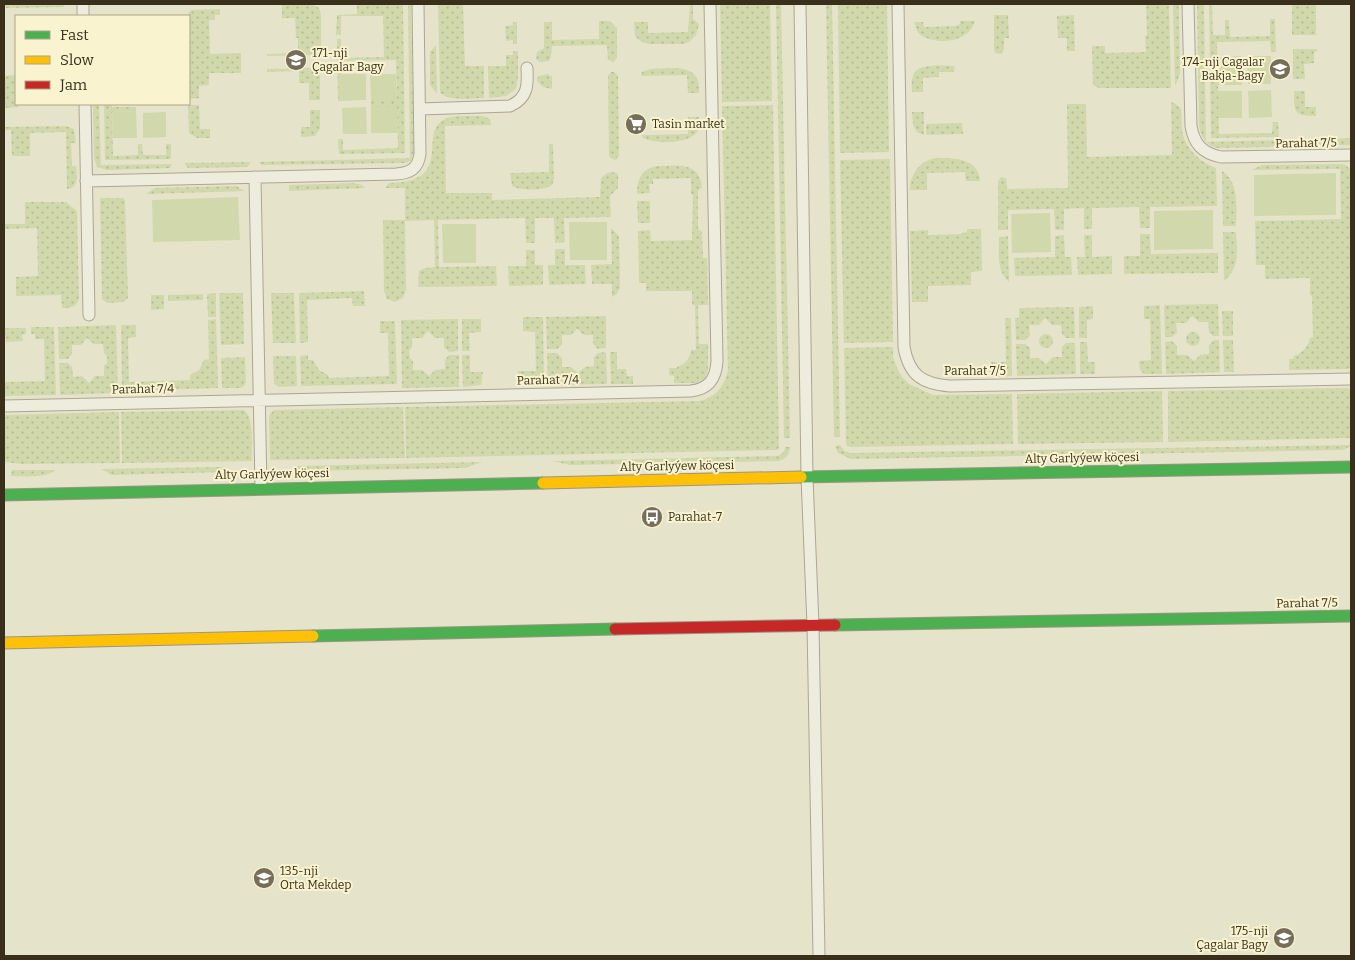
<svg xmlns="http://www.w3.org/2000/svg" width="1355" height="960" viewBox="0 0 1355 960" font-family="Bitter,serif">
  <defs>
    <pattern id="grass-dots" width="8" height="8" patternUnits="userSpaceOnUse" patternTransform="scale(1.25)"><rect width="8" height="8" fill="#d1d9ac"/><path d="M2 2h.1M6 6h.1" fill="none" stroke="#b4bb93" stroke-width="1.8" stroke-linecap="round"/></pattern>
  </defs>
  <rect width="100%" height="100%" fill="#e6e3cb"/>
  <!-- grass -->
  <path fill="url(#grass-dots)" d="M4,4H64V7L4,8Z
    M282,4H312L319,8L321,14V51L319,55L267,56V54L298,53V38H296L295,18H282Z
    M357,4H403L405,153L339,154L338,139H343V150L398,148L397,107H371V100L397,99L396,60L341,61L342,101H338L337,39H341V58L384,57L383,16H341V35H336L337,15L357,14Z
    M408,4H411L414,152L411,161L406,163L261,165L259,162L410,158Z
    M438,4H463L465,66H484V98C470,98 452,102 440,93Z
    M690,4H693V19L699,24L696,35L689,42L683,44H648L640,41L635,36L634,22H648V33L688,32Z
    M720,4H770L772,101L722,102Z
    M776,4H781L790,438H784Z
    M826,4H832L840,437H834Z
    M838,4H887L889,152L840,153Z
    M1145,4H1169L1171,88H1099L1093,85L1092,46H1105V53L1146,52L1145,36L1147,35L1146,4Z
    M1173,4H1179L1180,74L1175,86Z
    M1197,4H1204L1206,142L1278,140L1274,147L1218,148C1206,146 1201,137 1199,126Z
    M1209,4H1212L1213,35H1225V20H1229L1230,37L1270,36V19H1275L1276,52H1271L1270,41L1217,42L1219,134L1272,133L1273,122H1278L1279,137L1211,138Z
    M1292,4H1316V35H1292Z
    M220,9V15H215V20H209L210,54L241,53V73H209V85L199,86V98L189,99V16H187L191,10Z
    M994,15H1008L1009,38H1004V49L1001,54L995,53L994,50Z
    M1074,15L1075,51H1067V38H1058L1057,16Z
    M599,21H610L617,28V57L614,62L608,60L607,45L552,46L551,57L549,61L540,62L536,59L537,52L544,48V22H552V40L599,39Z
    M960,21H975C969,44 933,46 918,33L914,22H923L924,27L956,26L960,24Z
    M513,22H517V44H513V40L506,41L505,26L513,25Z
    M436,45L437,94L430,85V52Z
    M1293,49H1317V51L1314,52V63L1304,64L1305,79H1293Z
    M513,51H518V77L516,89L506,96L489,98L488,66H506V55H513Z
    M955,66L954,72H939V77L923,78V92H912C912,87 911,81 913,76C916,62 944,66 955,66Z
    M317,68L320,71V100H309V83H299V71L267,72V69Z
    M650,69C663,69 693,63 698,81C699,84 699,89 699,93H688L687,75L641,76L642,72Z
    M611,72H614L618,76L619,155L616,160L610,158L609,155L608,76Z
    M548,74L552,77V89L543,87L537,81L538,76Z
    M16,75V104H18V107L4,108V76Z
    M1294,91H1305V107H1316V116C1293,116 1294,112 1294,91Z
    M1171,102L1176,104L1181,109C1182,116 1181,123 1182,130C1185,149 1199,161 1216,168L1217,206L1150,207V228H1140L1139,207L1092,208V229H1084V208L1064,209V230H1055L1054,209L1008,210V230H998V181L1001,177L1006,178L1007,189L1068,188L1067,104H1086L1087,157L1172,155Z
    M93,104H99L101,165L172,164L170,168L107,170L97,167L94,158Z
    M104,104H112V107H136V111L112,112L113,156L138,155V144H142L143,155H166V144H171V159H173L105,160Z
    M188,105H199L200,129H210V138H197L189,133Z
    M773,105L779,448L777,450L406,458L405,407L699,401C715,398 724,387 728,371L722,106Z
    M310,110H320V129L315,136L301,137V127H310Z
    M912,112H924V135C912,132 913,123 912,112Z
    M458,116H483L490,119L491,125L445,126L446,193H492V200L600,197L601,178L607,173L615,172L618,175V188L610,196L611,217L564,218L565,242L555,243L554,218H535V243H526L525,218L438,220L439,267L496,266L497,286L418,287L419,271L425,268L435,267L434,220L405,221V188H386V187L389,183C465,182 405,121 458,116Z
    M688,117H699C699,122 700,127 697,132C690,144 652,145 642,137V135L688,134Z
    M962,123L963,134L926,135V124Z
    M66,126L74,129L76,143H71L72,166H76C77,176 79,188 67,189L66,132L30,133V156H12L11,130H4V127Z
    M1351,138V145L1294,146L1289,140Z
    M549,144H553L554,180L552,185C543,191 521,191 512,186L510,173L549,172Z
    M935,158C952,158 979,157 980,181H966L965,172L927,173V190H910C910,174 920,161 935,158Z
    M890,159L893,342L844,343L840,160Z
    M251,162L247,167L188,168L184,163Z
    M1341,164L1346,165L1351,170V367L1348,369L1289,370V359H1293L1294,356C1302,353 1308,347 1310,338L1313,337L1312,296L1310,295V278L1265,279V265H1256L1255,221L1341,219L1340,169L1252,170L1262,165Z
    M658,166C677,166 699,161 702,187L698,191V229L702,232L703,258H707L708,305H698L699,344H708V370L706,378L697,383H674V376L669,375V368H677V367C685,364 690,359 691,350H696L695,305H692V291H646V283H639L638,231L650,230L651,241L692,240L693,195L691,194V178L653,179V184H649L650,193L637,194C637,179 642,168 658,166Z
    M1222,171C1240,183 1236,207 1236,226H1223Z
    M354,183L362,185L365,188L289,191V185Z
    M236,186L245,191L146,194L155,188Z
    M100,198H123L125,200L128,298L124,302L107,303L102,299Z
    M637,201H650V223H638Z
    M25,202H66L77,211L79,298C77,308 70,308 62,308L61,295L16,296V277L38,276L37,228L4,229V224H25Z
    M383,220H405L406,290L403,298L395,302L387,299L384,291Z
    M611,228L619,236L620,287L617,294L612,297V284H592L591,265L612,264Z
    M967,229H981L982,271L971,272V285L928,286V302H912L910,231L928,230V235L962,234V233L967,232Z
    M1223,232H1236C1237,251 1240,268 1224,281Z
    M1140,234H1150L1151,254L1218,253V273L1124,274V256H1140Z
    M1064,235L1065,257H1071L1072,275L1015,276L1014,258L1055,257V236Z
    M1084,235H1092V257L1112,256V274L1078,275L1077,257H1085Z
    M1008,236L1009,282C996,271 999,252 999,237Z
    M555,249H565V265H585L586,284L549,285L548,265H555Z
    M526,250H535V265H543V285L509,286L508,266H526Z
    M364,291L365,306H353L352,298L307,300L308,342L300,343L299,293Z
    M216,293V317H208L207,294Z
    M219,293H243L244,344L221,345Z
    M271,293H294L296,343H273Z
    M203,294V300L168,301V295Z
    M151,295H164V309L151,310Z
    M1218,304L1219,336H1213L1209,332L1208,322H1199L1192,316L1186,323H1176L1177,333L1172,337H1165L1164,305Z
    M1160,305L1162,374H1144L1140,370L1139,361L1151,360L1150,319H1144V306Z
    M1093,306V319L1087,320V338H1079V307Z
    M1074,307L1075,338H1066L1062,334L1061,325H1052L1045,318L1039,325H1029L1030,335L1025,340H1016L1015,318H1019V308Z
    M1222,311H1233V336H1223Z
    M606,316V348L598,349L593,344V335H584L577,329L571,335H562V345L557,349H547L546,317Z
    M523,317H543L544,385C531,385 518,388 518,371H536L535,332L523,331Z
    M1005,318H1011L1012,376L992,377L991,362H1006Z
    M216,319L218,388L122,391L121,325H136V337L128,338L129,382L190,380V375L199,370L204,360L209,359L208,320Z
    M458,319V351L449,352L444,347V338H435L428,331L422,338H412V347L409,351L410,358L413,361V370H422L429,376L435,370L445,369V360L449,355H459V387L402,388L401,320Z
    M462,319H481V332L469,333L470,351H462Z
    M380,321H395L397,384L301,386L300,356L308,355V360H313L319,370L328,375L329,378L389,376L388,333H380Z
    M116,325L118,393L60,395L59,363H68L72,367L73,377L82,376L89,383L95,376H104V366L107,363V356L104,353L103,344H94L87,338L81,345H72V354L68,359H59L58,327Z
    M31,327H54L56,395L4,396V382L45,381L44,339H35V334H31Z
    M4,328H26V334L22,335L23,341L6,342Z
    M1186 339a7 7 0 1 1 14 0a7 7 0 1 1-14 0Z
    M1039 341a7 7 0 1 1 14 0a7 7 0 1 1-14 0Z
    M1214,340H1219L1220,372L1166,374L1165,342L1172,341L1177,346V355H1187L1194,361L1200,355L1209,354V345Z
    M1223,340H1233L1234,372H1224Z
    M1080,342H1087L1088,362H1095V374H1080Z
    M1066,343H1075L1076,374L1017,376L1016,344H1025L1030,348V358H1039L1046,364L1053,357H1062V347Z
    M893,347V357L898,370L902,377L909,384L933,395L1012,394L1013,444L851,447L847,446L846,442L844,348Z
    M606,352L607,384L548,385L547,353H557L562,358V367H571L578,373L585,367L594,366V357L598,353Z
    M610,352H617V369H626L627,376H633V384H611Z
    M462,355H470V372H483L481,385L463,387Z
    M273,356H296L297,386L279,387L274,384Z
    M245,357L246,382L244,386L240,388H222L221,358Z
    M1347,388L1351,390V438L1168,442V391Z
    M1162,391L1163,442L1018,444L1017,394Z
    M403,407L405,458L270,460L269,418L270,414L274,410Z
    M244,410C255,419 251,447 252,461L122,463L121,412Z
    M119,412L120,463L22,464L4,462V415Z
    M840,445L844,451L851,453L1351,445V446L1343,450L851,459L838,453L835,446Z
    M785,447H790C790,454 786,459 779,461L571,465L552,461L778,456L784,452Z
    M482,462L465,468L295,471V466Z
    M225,467L227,469V472L112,475L101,469Z
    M12,470H56C43,479 26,476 11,476Z"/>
  <!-- park -->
  <path fill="#d1d9ac" d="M1241,56L1242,85H1218L1217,57Z
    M1247,56H1271V84H1248Z
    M341,74H366V100L342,101Z
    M370,74H396L397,100H371Z
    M1271,90L1272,117L1249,118L1248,91Z
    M1218,91H1242V118H1218Z
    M366,107L367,134H343L342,108Z
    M371,107H397L398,133H371Z
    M136,111L137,138H113L112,112Z
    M166,112V137L143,138V113Z
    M1336,173V215L1254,216V175Z
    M238,197L240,240L153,242L152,200Z
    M1213,210V249L1154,250V211Z
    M1050,213L1051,252L1012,253L1011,214Z
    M569,222H607V260H570Z
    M442,224H476V263H443Z"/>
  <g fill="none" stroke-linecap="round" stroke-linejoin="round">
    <!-- street casing -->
    <g stroke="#aba694" stroke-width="13">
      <path id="street" d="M83,4V16
        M800,4L807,477L813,625L819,956
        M898,4L904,347C909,375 922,384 950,386L1351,379
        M1188,4L1191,126C1194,144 1202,153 1221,157L1351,155
        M85,104L89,315
        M420,109L510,106C528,98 528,85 527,68
        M255,177L261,488
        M86,181L396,174C410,173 418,169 420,154L418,4
        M4,406L691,391C709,389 716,379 717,361L710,4"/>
    </g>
    <!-- fast casing -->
    <g stroke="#9b9584" stroke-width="13">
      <path id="fast" d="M801,477L1351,467
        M4,495L543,483
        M835,625L1351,616
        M313,636L615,629"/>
    </g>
    <!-- slow casing -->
    <g stroke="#9b9584" stroke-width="13">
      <path id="slow" d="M543,483L801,477
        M4,643L313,636"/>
    </g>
    <!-- jam casing -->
    <g stroke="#9b9584" stroke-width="13">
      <path id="jam" d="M615,629L835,625"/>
    </g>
    <!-- street -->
    <use href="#street" stroke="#eeecdd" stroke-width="11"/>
    <!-- fast -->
    <use href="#fast" stroke="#4caf50" stroke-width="11"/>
    <!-- slow -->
    <use href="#slow" stroke="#ffc107" stroke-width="11"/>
    <!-- jam -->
    <use href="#jam" stroke="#c62828" stroke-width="11"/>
  </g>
  <!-- icons -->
  <defs>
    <g id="school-disc" transform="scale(1.125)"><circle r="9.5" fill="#766e59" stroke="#f9f3cf"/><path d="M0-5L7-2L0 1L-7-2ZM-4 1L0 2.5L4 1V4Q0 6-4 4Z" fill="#fff"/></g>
    <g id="supermarket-disc" transform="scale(1.125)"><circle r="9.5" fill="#766e59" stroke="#f9f3cf"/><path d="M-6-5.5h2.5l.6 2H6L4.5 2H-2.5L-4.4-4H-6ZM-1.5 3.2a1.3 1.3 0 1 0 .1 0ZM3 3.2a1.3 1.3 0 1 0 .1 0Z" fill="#fff"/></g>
    <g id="bus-disc" transform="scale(1.125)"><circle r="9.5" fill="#766e59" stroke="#f9f3cf"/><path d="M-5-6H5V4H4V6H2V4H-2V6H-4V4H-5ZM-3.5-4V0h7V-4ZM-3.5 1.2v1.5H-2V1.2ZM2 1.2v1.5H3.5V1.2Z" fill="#fff"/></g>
  </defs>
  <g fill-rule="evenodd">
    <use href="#school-disc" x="296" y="60"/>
    <use href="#school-disc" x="1280" y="69"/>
    <use href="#supermarket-disc" x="636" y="124"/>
    <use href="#bus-disc" x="652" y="517"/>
    <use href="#school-disc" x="264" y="878"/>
    <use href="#school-disc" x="1284" y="938"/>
  </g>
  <g text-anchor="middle" stroke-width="4" stroke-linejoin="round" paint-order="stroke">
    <!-- poi labels -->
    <g font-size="12" fill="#3a2f1b" stroke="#f9f3cf" text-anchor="start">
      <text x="312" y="57">171-nji<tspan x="312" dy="14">Çagalar Bagy</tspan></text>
      <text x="1264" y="66" text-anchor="end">174-nji Cagalar<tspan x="1264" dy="14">Bakja-Bagy</tspan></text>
      <text x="652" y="128">Tasin market</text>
      <text x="668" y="521">Parahat-7</text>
      <text x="280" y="875">135-nji<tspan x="280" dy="14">Orta Mekdep</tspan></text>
      <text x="1268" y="935" text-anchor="end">175-nji<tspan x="1268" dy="14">Çagalar Bagy</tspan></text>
    </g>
    <!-- street labels -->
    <g font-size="12" fill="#3a2f1b" stroke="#f9f3cf">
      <text transform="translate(1306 143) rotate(-1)" y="4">Parahat 7/5</text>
      <text x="975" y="375">Parahat 7/5</text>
      <text transform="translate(548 380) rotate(-1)" y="4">Parahat 7/4</text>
      <text transform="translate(143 389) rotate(-1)" y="4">Parahat 7/4</text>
      <text transform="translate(1082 458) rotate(-1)" y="4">Alty Garlyýew köçesi</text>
      <text transform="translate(677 466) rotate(-1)" y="4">Alty Garlyýew köçesi</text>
      <text transform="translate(272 474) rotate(-1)" y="4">Alty Garlyýew köçesi</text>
      <text transform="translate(1307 603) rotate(-1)" y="4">Parahat 7/5</text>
    </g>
  </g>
  <!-- border -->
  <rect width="1355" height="960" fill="none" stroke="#3a2f1b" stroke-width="10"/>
  <!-- legend -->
  <rect x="15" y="15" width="175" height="90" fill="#f9f3cf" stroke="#ada587"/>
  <rect x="25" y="31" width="25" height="8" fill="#4caf50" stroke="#ada587"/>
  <text x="60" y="40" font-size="15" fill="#3a2f1b">Fast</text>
  <rect x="25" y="56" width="25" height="8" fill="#ffc107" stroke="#ada587"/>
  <text x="60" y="65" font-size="15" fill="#3a2f1b">Slow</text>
  <rect x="25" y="81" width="25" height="8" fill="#c62828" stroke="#ada587"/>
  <text x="60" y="90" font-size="15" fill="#3a2f1b">Jam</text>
</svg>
